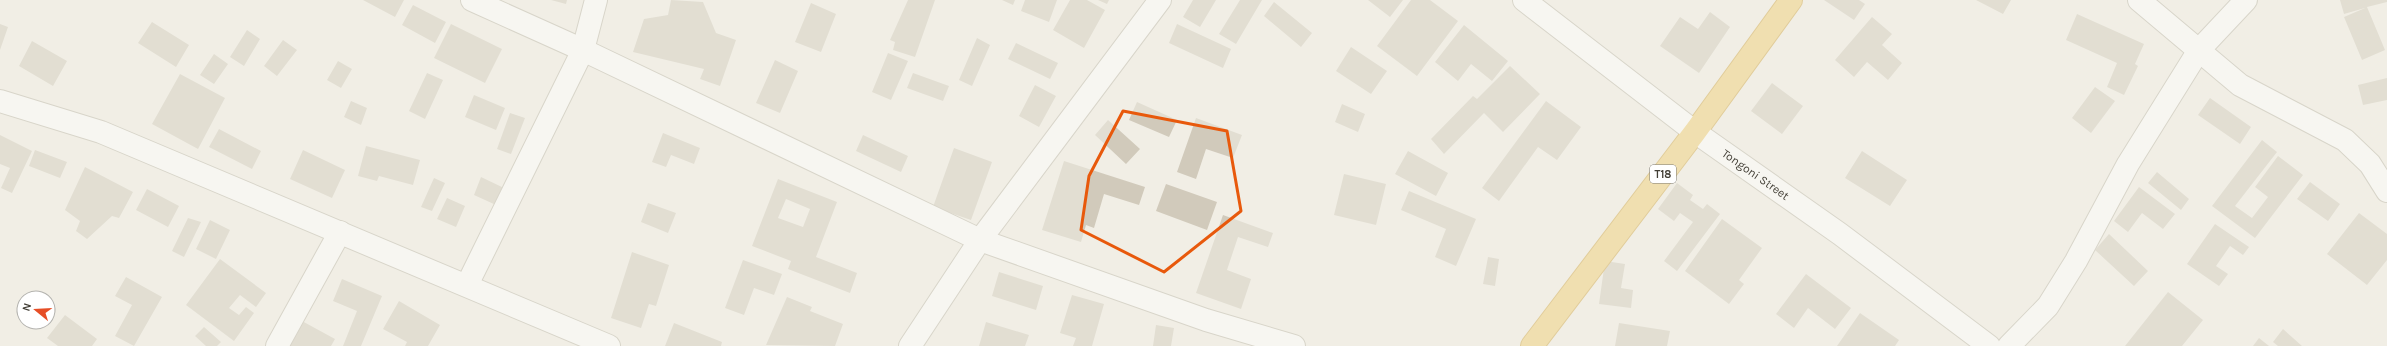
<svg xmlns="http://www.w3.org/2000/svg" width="2387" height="346" viewBox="0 0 2387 346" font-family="Karla,sans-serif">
  <rect width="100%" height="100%" fill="#f1eee5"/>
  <!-- building -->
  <path fill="#d1cabb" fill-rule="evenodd" d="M363,0H404L395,17Z
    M551,0H567L566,4Z
    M671,0L703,2L716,33L736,40L720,86L700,79L704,69L633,52L644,19L668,15Z
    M908,0H935L915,57L893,50L895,42L890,40Z
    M1002,0H1015L1013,5Z
    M1025,0H1057L1049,22L1021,11Z
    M1070,0H1087L1105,10L1084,48L1053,30Z
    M1098,0H1109L1107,4Z
    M1193,0H1216L1200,27L1183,17Z
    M1240,0H1262L1236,44L1219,34Z
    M1368,0H1403L1390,17Z
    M1411,0H1430L1458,21L1417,76L1377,46Z
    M1824,0H1859L1865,4L1854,20Z
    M1976,0H2011L2003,14Z
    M2340,0H2387V2L2367,7L2385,50L2362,60L2344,17L2365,8L2344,14Z
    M1274,2L1312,33L1301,47L1264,16Z
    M811,3L836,14L821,52L795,42Z
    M413,5L446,22L435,43L402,25Z
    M1710,12L1730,27L1699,73L1660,46L1680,17L1698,29Z
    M2077,14L2144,44L2135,64L2138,66L2124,95L2107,87L2117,63L2066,40Z
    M1872,17L1892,34L1882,45L1902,63L1888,80L1867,62L1854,77L1835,60Z
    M152,22L189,45L176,67L138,43Z
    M0,24L8,27L0,50Z
    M451,24L502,49L485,83L434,58Z
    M1177,24L1231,49L1223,68L1169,43Z
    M1464,25L1508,61L1492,81L1471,64L1458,81L1435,62Z
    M247,30L260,39L244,66L230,57Z
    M977,38L990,45L972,86L959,80Z
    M283,40L297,50L277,76L264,66Z
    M32,41L67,61L53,86L19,66Z
    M1016,43L1058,63L1050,79L1008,59Z
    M1351,47L1387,71L1371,94L1336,71Z
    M888,53L908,61L891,100L872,92Z
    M214,54L228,64L214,84L200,75Z
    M775,60L798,71L780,113L756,103Z
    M338,61L352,69L341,88L327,80Z
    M1510,66L1540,94L1503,132L1484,113L1444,154L1431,139L1473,96L1477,99Z
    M427,73L443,80L425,119L409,111Z
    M913,73L949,86L943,101L907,88Z
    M180,74L225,98L198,149L152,124Z
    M2387,78V100L2363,105L2358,85Z
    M1772,83L1803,106L1782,134L1751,111Z
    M1035,85L1056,96L1039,127L1019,116Z
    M2095,87L2115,101L2091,133L2072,118Z
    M474,95L505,108L496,130L465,117Z
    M2210,98L2251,127L2240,144L2198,115Z
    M351,101L367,108L361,125L344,117Z
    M1546,101L1581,127L1557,160L1538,147L1499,201L1482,188Z
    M1137,102L1177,120L1169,137L1129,120Z
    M1342,104L1365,114L1358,132L1335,122Z
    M510,113L525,118L511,154L497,149Z
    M1196,118L1242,135L1233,158L1206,149L1196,179L1177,172Z
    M1108,120L1140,149L1126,164L1095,135Z
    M219,129L261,151L252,169L209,147Z
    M663,133L700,148L694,164L671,155L666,167L652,162Z
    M0,135L32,151L12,193L1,188L10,168L0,164Z
    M863,135L908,156L901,172L856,151Z
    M2262,140L2277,152L2235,206L2252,218L2268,197L2255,187L2278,156L2303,175L2255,238L2212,206Z
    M366,146L420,160L413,185L379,176L377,181L358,176Z
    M954,148L992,162L971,220L933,207Z
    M35,150L67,162L60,178L29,166Z
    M303,150L345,170L332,198L290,179Z
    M1408,151L1448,173L1436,196L1395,174Z
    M1862,151L1907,180L1890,206L1845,178Z
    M1064,161L1145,187L1139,205L1104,194L1094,228L1086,225L1081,242L1042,230Z
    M85,167L133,192L119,218L112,216L87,239L76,231L80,221L65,210Z
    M2157,172L2189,199L2181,210L2148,183Z
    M1344,174L1386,184L1376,225L1334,215Z
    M481,177L504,188L496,205L474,195Z
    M434,178L445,183L432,211L421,207Z
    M778,179L837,202L816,257L857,273L850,293L788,269L791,261L752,246ZM786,199L810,209L803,227L778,218Z
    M2310,182L2340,204L2328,221L2297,199Z
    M1677,183L1693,195L1690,200L1703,209L1707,204L1720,214L1677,271L1664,261L1693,222L1680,213L1674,221L1658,209Z
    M1166,184L1217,202L1207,230L1156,211Z
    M2139,187L2175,214L2163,229L2142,213L2128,232L2114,221Z
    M147,189L179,206L168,227L136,210Z
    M1409,191L1476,219L1456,266L1435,257L1446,229L1401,210Z
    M447,198L465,206L456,227L437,219Z
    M648,203L676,213L668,233L641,222Z
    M2359,213L2387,234V260L2367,285L2327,254Z
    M1223,215L1273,233L1268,247L1238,237L1227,270L1251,279L1241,309L1196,293Z
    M188,218L201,222L184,257L172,251Z
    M1722,219L1762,248L1739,280L1744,284L1729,304L1685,271Z
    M210,220L230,230L216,259L196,249Z
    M2215,224L2249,247L2243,255L2230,246L2216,266L2228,274L2219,286L2187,264Z
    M2109,234L2148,271L2134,286L2095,250Z
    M632,252L669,265L656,306L649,304L641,328L611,318Z
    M1488,257L1499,259L1495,286L1483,284Z
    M220,259L266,293L256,307L240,295L229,308L239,315L246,307L254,313L234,341L186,305Z
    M743,260L782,274L774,295L754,288L744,315L725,308Z
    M1605,261L1625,264L1621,288L1633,290L1631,308L1599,304Z
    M999,272L1043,286L1036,310L992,296Z
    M1806,274L1851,308L1835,329L1808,308L1794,328L1776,314Z
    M126,277L162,297L134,346L115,336L132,305L115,296Z
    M342,279L382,296L361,346H343L357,311L333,301Z
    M2168,292L2203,320L2182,346H2125Z
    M1072,295L1104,304L1092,346H1073L1076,338L1060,333Z
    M787,297L812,307L810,311L843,324L835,346L766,345Z
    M399,301L440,325L428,346H405L407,342L383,329Z
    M1860,313L1899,340L1895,346H1837Z
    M65,315L97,339L92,346H58L47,338Z
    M302,321L335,339L331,346H289Z
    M986,322L1029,335L1025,346H979Z
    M674,323L722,342L721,346H665Z
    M1619,323L1670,331L1667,346H1615Z
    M1156,325L1174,328L1171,346H1153Z
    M204,327L221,342L217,346H206L195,336Z
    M2283,329L2302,346H2278L2273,342Z
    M2259,338L2269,346H2253Z"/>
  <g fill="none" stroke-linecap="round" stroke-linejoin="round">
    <!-- minor casing -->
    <g stroke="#bbb6a8" stroke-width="24">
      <g id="minor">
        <path d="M472,0L583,50L980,240L1206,320L1294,346"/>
        <path id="s1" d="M1524,0L1695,132L1840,234L1989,346"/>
        <path d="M2139,0L2240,85L2345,140L2370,164L2387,191"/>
        <path d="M0,101L101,132L609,346"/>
        <path d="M467,285L583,50L596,0"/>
        <path d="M277,346L340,232"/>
        <path d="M910,346L980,240L1160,0"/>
        <path d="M2009,346L2048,306L2076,261L2128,164L2199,50L2246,0"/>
      </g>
    </g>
    <!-- highway casing -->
    <g stroke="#cea341" stroke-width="24">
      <path id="highway" d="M1532,346L1695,132L1791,0"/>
    </g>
    <!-- minor -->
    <use href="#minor" stroke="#fff" stroke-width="22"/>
    <!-- highway -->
    <use href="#highway" stroke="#f0cd70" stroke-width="22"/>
  </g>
  <!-- marked area -->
  <path d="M0 0H2387V346H0ZM1123,111L1227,131L1241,211L1164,272L1081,230L1089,176Z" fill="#f1eee5" fill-opacity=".55" fill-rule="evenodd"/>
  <path fill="none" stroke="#e8590c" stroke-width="3" stroke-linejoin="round" d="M1123,111L1227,131L1241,211L1164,272L1081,230L1089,176Z"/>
  <g text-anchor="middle" stroke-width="3.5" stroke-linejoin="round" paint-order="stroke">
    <!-- shield labels -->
    <rect fill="#fff" stroke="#7b7872" stroke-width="1" x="1650" y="165" width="26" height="18" rx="3"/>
    <g font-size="11" font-weight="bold" fill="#423e35">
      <text x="1663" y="178">T18</text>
    </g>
    <!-- street labels -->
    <g font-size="12" fill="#423e35" stroke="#fff">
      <text dy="4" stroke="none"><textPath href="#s1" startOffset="290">Tongoni Street</textPath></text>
    </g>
  </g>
  <!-- north arrow -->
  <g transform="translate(36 310) rotate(288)"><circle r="19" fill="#ffffff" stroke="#b3b2ae"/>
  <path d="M0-3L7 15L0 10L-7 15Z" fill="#e64e26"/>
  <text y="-6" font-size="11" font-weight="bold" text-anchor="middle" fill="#423e35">N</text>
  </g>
</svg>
